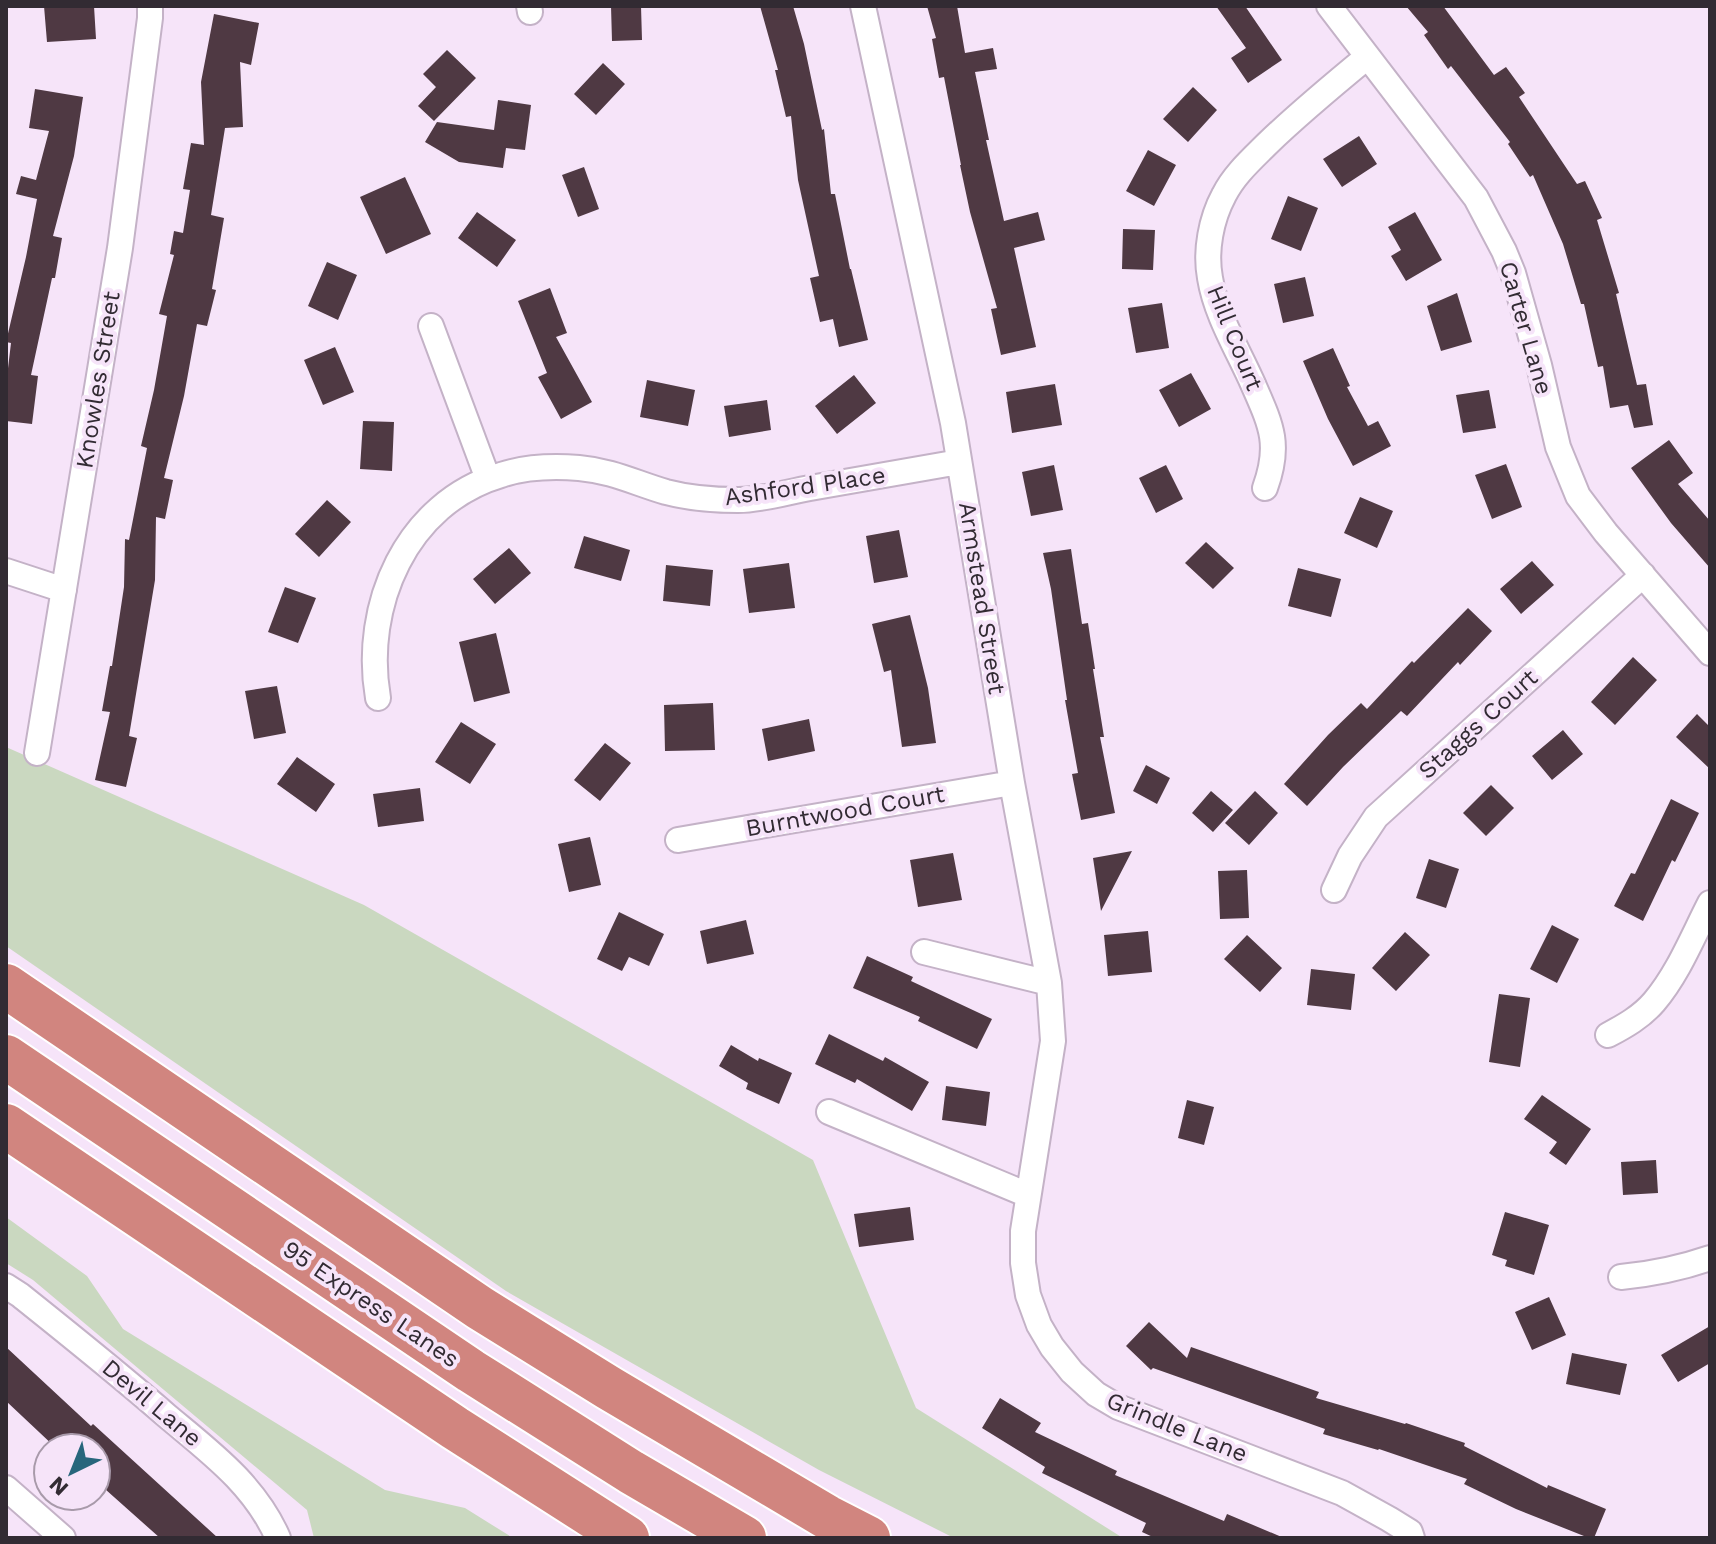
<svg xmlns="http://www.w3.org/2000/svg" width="1716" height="1544" viewBox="0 0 1716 1544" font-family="'Work Sans',sans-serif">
  <rect width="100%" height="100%" fill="#f6e4f9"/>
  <!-- green -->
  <path fill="#cad8c0" d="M6,747L364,905L813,1160L916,1408L1123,1538H954L819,1470L506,1291L6,946Z
    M6,1217L87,1276L123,1329L385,1490L465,1508L513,1538H314L307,1510L33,1280L6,1263Z"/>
  <!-- building -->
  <path fill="#4f3943" d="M44,6H94L96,39L47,42Z
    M611,6H641L642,40L612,41Z
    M760,6H793L804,44L822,130L824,129L831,194H835L850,269H851L868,340L839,347L833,319L820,322L810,278L819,276L798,180L791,116L786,117L775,70H778Z
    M927,6H957L965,53L993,48L997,69L975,72L989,140H986L1004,221L1038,212L1045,240L1014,248L1036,347L1001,355L991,309L997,308L970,212L960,165H961L944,77L939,78L932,39L936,38Z
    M1216,6H1245L1282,60L1248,83L1231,58L1246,48Z
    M1406,6H1443L1494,75L1506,67L1525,93L1519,97L1577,184L1585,181L1602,218L1597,220L1619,293L1616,294L1637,385L1646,384L1653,425L1634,428L1628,405L1610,408L1603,366L1598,367L1584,304H1581L1563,244L1533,175L1530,177L1508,144L1510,142L1451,66L1448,69L1424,35L1428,32Z
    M214,14L259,23L251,65L240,62L243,127L225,128L211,215L224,218L212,289L216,290L207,326L197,324L184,396L164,478L173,480L165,519L156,517L155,580L129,736L137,738L126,787L95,780L110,712L102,711L110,666H112L124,587L125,539L129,540L147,448L141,446L154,390L167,316L159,314L174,255L170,254L174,231L183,233L190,190L183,189L191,143L204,145L201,82Z
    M447,50L476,78L434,121L418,106L436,87L423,74Z
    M603,63L625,84L596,115L574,94Z
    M1193,87L1217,110L1188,142L1163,119Z
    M35,89L83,97L74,156L53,236L62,238L55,278H52L31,375L38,376L32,424L6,421V385L11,343L6,342L26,257L37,199L16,194L21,176L36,180L49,131L29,128Z
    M498,100L531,105L525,150L506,148L503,168L459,162L425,142L437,122L494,130Z
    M1359,136L1377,164L1342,187L1323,159Z
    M1148,150L1176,165L1154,206L1126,191Z
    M584,167L599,209L578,217L562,175Z
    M405,177L431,234L386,254L360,197Z
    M1288,196L1318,208L1301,251L1271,239Z
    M477,212L516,240L497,267L458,238Z
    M1415,212L1442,260L1406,281L1391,256L1401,250L1388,227Z
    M1123,229L1155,230L1153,270L1122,269Z
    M327,262L357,275L338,320L308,306Z
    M1305,277L1314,316L1283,323L1274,284Z
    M550,288L567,333L556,337L592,402L561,419L538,377L547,373L518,301Z
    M1457,293L1472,342L1441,351L1427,306Z
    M1162,303L1169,348L1136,353L1128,308Z
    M335,347L354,392L323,405L304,360Z
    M1333,348L1350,386L1347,387L1368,426L1378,421L1391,446L1353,466L1328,419L1303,361Z
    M1191,373L1211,409L1179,427L1159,390Z
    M854,375L876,403L837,434L815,406Z
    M647,380L695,390L688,426L640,417Z
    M1055,384L1062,425L1012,433L1006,392Z
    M1489,390L1496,428L1463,433L1456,395Z
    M767,400L771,430L729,437L724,406Z
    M363,421L394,422L392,471L360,469Z
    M1669,440L1693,473L1678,484L1710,521V568L1671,523L1631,468Z
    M1506,464L1522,507L1492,519L1475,475Z
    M1054,465L1063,510L1031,516L1022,472Z
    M1166,465L1183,499L1156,513L1139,478Z
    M1360,497L1393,511L1377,548L1344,533Z
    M327,500L351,522L319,557L295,534Z
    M899,530L908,577L874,583L866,536Z
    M584,536L630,550L621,581L574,568Z
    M1206,542L1234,568L1213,589L1185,563Z
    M509,548L531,573L495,604L473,579Z
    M1071,549L1082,624L1088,623L1095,669H1093L1104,737H1100L1115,813L1081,820L1072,774L1078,773L1065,700H1067L1051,589L1043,553Z
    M1532,561L1554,585L1521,614L1500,589Z
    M789,563L795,608L749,613L743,569Z
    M666,565L713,570L710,606L663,601Z
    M1298,568L1341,579L1331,617L1288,606Z
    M285,587L316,598L298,643L268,632Z
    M1468,608L1492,631L1460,665L1458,662L1407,716L1401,711L1343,767L1307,806L1284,784L1328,735L1361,703L1367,709L1412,661L1414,663Z
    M910,615L928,688L936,743L902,747L891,670L884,672L872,624Z
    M496,633L510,693L474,702L459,642Z
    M1633,657L1657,680L1615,725L1591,702Z
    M277,686L286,733L254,739L245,691Z
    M713,703L715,750L665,751L664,705Z
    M1697,714L1710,727V769L1676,737Z
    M809,719L815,751L768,761L762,729Z
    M461,722L496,744L470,784L435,762Z
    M1563,730L1583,754L1552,780L1532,756Z
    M605,743L631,763L600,801L574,780Z
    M297,757L335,784L316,812L277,784Z
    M1146,765L1170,778L1157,804L1133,791Z
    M1491,785L1514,808L1486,836L1463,813Z
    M420,788L424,821L378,827L373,794Z
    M1211,791L1233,810L1213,832L1192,813Z
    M1255,791L1278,813L1249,845L1225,823Z
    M1671,799L1699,813L1675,862L1672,860L1643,921L1614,906L1631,873L1635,874Z
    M590,837L601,885L569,892L558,844Z
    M1132,851L1101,911L1093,858Z
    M953,853L962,900L918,907L910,860Z
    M1429,859L1459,869L1446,908L1416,898Z
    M1247,870L1249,918L1220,919L1218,871Z
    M619,912L664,934L649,966L629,957L622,971L597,959Z
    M746,920L754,954L707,964L700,931Z
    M1552,925L1579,939L1557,983L1530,969Z
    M1148,931L1152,972L1108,976L1104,935Z
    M1405,932L1430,955L1396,991L1372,968Z
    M1247,935L1282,968L1260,992L1224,959Z
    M867,956L913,977L911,981L992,1019L977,1049L918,1021L920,1017L853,988Z
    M1311,969L1355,974L1351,1010L1307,1005Z
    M1499,994L1530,998L1520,1067L1489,1062Z
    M829,1034L883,1061L885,1057L929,1082L912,1111L857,1079L855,1083L815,1064Z
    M731,1045L758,1061L759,1058L792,1073L779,1104L746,1089L748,1083L719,1066Z
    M946,1086L990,1092L986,1126L942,1120Z
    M1542,1095L1591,1129L1566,1165L1549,1153L1557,1142L1524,1119Z
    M1187,1100L1214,1107L1204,1145L1178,1138Z
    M1656,1160L1658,1193L1623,1195L1621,1162Z
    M910,1207L914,1240L859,1247L854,1214Z
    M1505,1212L1549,1225L1534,1275L1505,1266L1507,1260L1492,1255Z
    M1549,1297L1566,1335L1532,1350L1515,1312Z
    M1149,1322L1187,1358L1191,1347L1319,1392L1316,1398L1405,1424L1406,1423L1465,1443L1464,1446L1547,1488L1548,1485L1606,1509L1594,1538H1589L1516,1509L1464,1484L1467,1479L1379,1449L1378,1450L1323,1434L1325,1429L1153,1368L1151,1370L1126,1346Z
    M1710,1326V1363L1678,1382L1661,1355Z
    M6,1347L91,1426L93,1424L218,1538H160L96,1481V1448H56L6,1401Z
    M1572,1353L1627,1364L1620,1395L1566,1384Z
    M1000,1398L1041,1423L1035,1432L1117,1471L1115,1475L1224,1521L1227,1514L1284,1538H1155L1142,1532L1146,1523L1042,1473L1045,1467L982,1428Z"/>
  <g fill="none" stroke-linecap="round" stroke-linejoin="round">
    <!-- minor casing -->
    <g stroke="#c4b2c7" stroke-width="28">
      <path id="minor" d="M529,6L530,12
        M863,6L953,423L1012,783L1049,983L1053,1041L1023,1231V1263L1028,1295L1039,1325L1052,1347L1072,1372L1096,1394L1118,1407L1342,1493L1389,1519L1410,1532L1412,1538
        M1329,6L1476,198L1504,251L1513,273L1539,365L1558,447L1578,496L1606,533L1710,653
        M431,326L488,479
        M1265,488C1281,444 1271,425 1253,384C1238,350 1216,315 1210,278C1205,251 1211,219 1224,195C1234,175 1251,160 1267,144C1299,113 1333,85 1367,57
        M6,571L64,590
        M378,698C362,606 406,503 501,475C525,467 554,466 579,468C613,471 635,483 666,492C689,498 715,500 738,500C762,500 787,492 810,488C860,479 910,471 959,462
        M37,753L120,248L150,18V6
        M678,840L1012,783
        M1334,890L1350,856L1376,817L1643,575
        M924,952L1049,983
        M1608,1035C1625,1026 1641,1017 1654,1002C1678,974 1693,936 1710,903
        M829,1112L1028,1195
        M1621,1277C1652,1274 1681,1268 1710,1258
        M6,1286L20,1295C70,1335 119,1374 167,1416C210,1452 255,1485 278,1538
        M6,1488L63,1538"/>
    </g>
    <!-- motorway casing -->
    <g stroke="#fff" stroke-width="48">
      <path id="motorway" d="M6,986L480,1308L609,1388L827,1517L868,1538
        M6,1057L471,1371L631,1472L744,1538
        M6,1126L455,1428L627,1538"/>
    </g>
    <!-- minor -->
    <use href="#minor" stroke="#fff" stroke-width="24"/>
    <!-- motorway -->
    <use href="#motorway" stroke="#d1857f" stroke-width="44"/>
  </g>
  <g text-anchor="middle" stroke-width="8" stroke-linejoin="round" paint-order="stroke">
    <!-- street labels -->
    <g font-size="24" fill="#322b33" stroke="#f6e4f9">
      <text transform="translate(1526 328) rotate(74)" y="8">Carter Lane</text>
      <text transform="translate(1235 338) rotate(68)" y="8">Hill Court</text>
      <text transform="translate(98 380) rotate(-81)" y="8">Knowles Street</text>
      <text transform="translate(805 486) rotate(-8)" y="8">Ashford Place</text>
      <text transform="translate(982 598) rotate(81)" y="8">Armstead Street</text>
      <text transform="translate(1478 724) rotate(-42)" y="8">Staggs Court</text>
      <text transform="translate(845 811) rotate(-10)" y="8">Burntwood Court</text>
      <text transform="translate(371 1304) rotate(34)" y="8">95 Express Lanes</text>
      <text transform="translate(152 1403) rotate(40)" y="8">Devil Lane</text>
      <text transform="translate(1177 1427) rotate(22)" y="8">Grindle Lane</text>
    </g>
  </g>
  <!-- border -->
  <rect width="1716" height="1544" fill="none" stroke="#322b33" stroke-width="16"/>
  <!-- north arrow -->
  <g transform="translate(72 1472) rotate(223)"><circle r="38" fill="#f6e4f9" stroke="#a89aaa" stroke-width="2"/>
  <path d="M0-6L14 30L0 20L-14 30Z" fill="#27667c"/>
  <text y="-12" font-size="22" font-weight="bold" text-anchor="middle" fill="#322b33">N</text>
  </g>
</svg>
